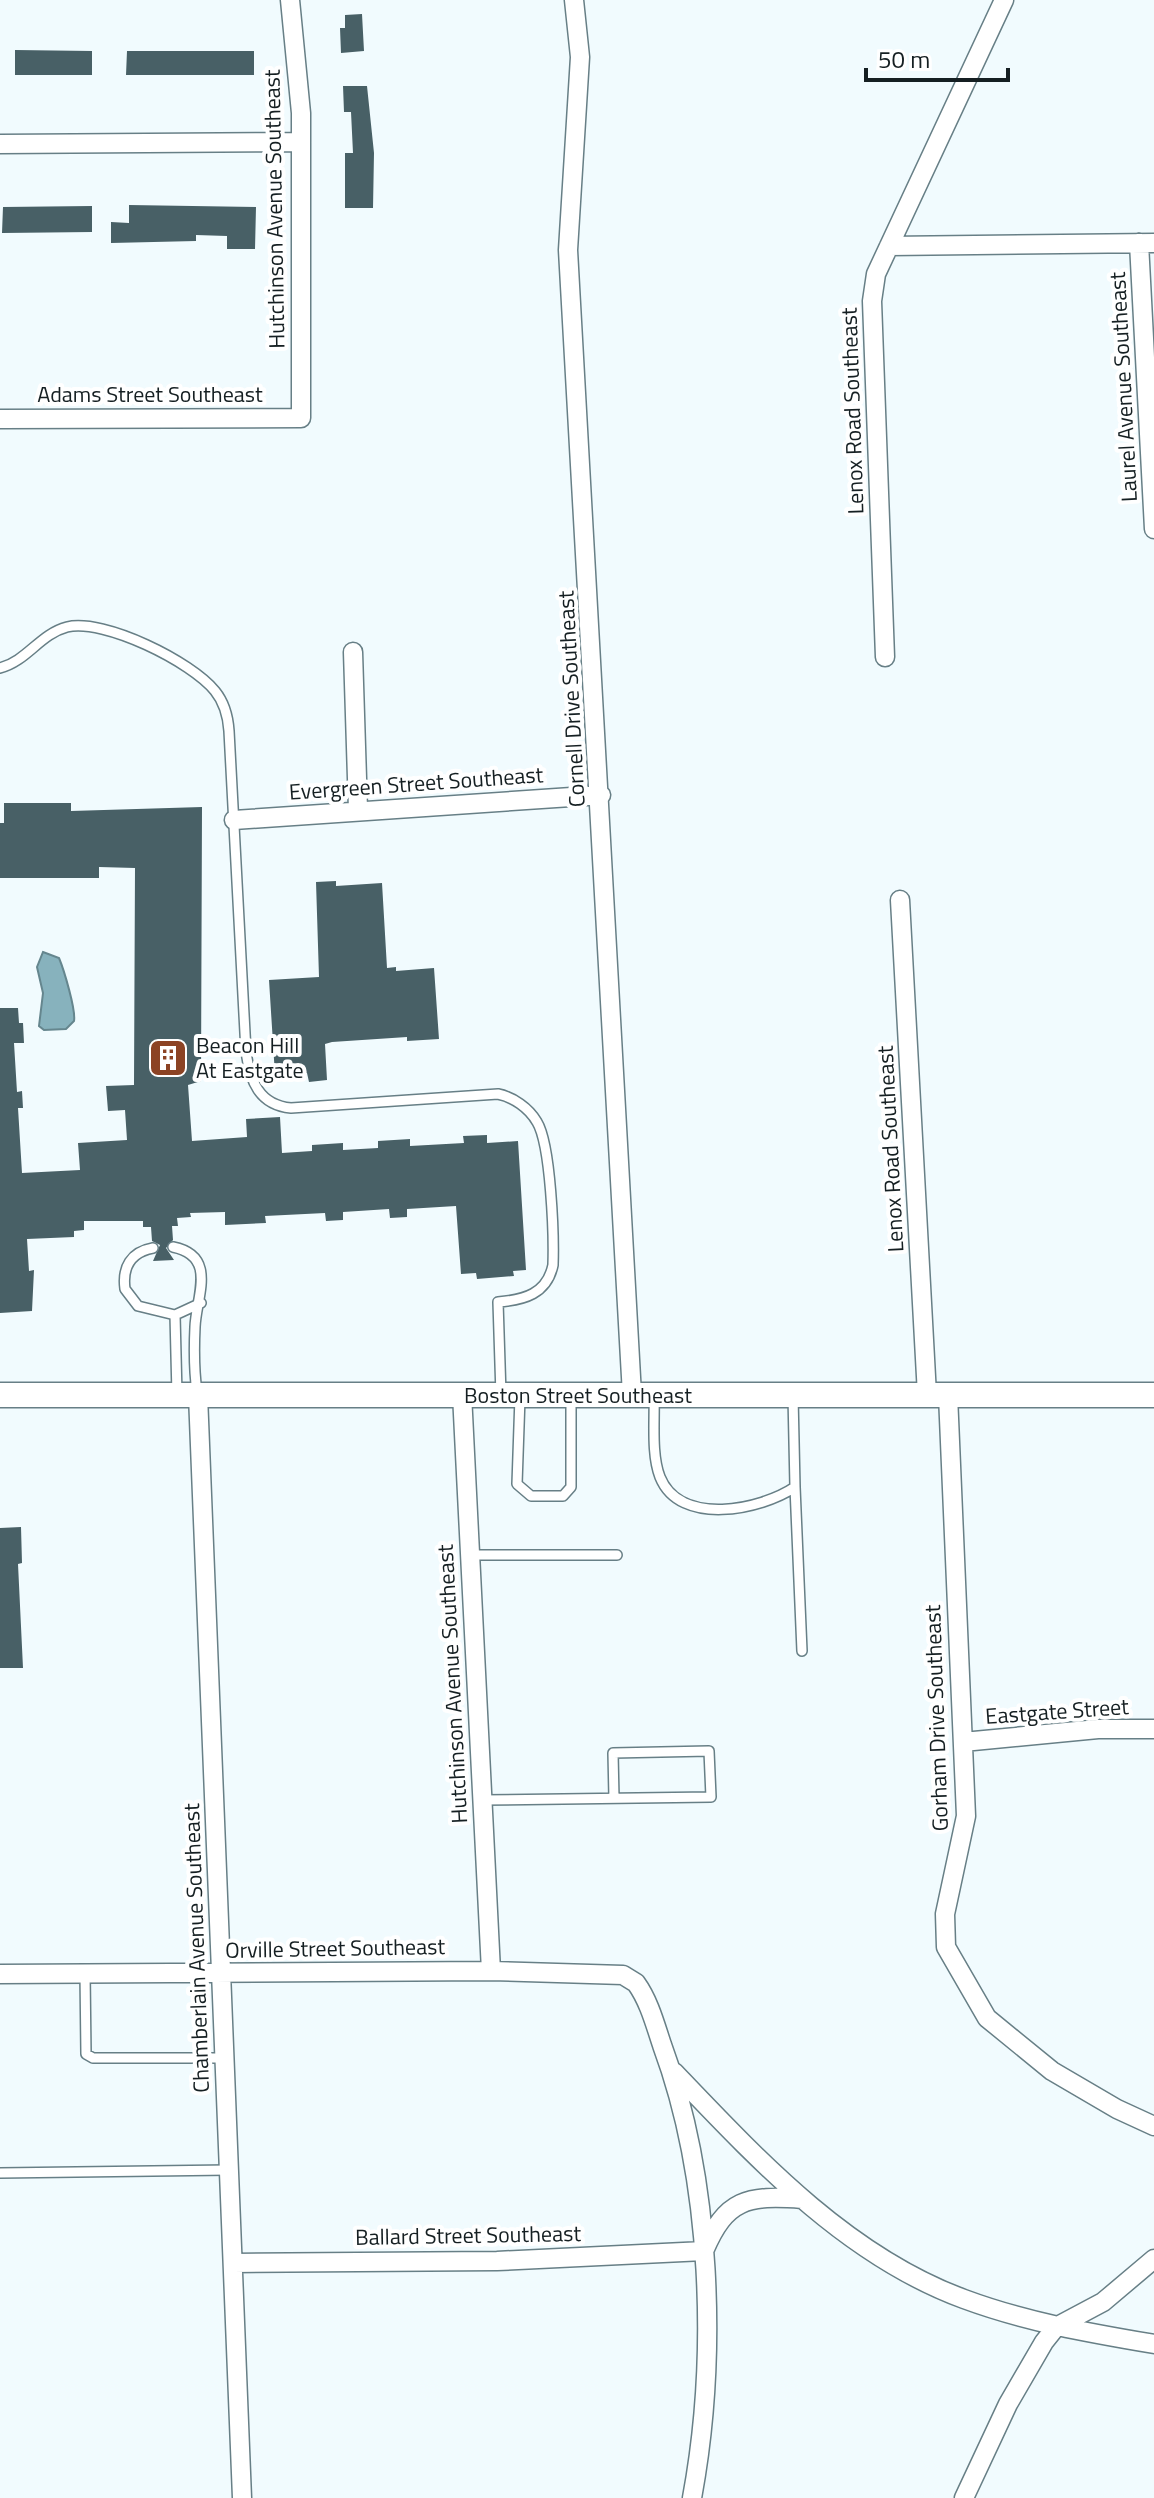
<svg xmlns="http://www.w3.org/2000/svg" width="1154" height="2498" viewBox="0 0 1154 2498" font-family="'Titillium Web',sans-serif">
  <rect width="100%" height="100%" fill="#f1fbfe"/>
  <!-- water -->
  <path fill="#87b2bd" stroke="#65868e" stroke-width="2" d="M43,952L59,958C64,970 76,1010 74,1021L66,1029L44,1030L39,1026L43,993L37,967Z"/>
  <!-- building -->
  <path fill="#486066" d="M362,14L364,51L341,53L340,28H345V15Z
    M15,50L92,51V75H15Z
    M127,51H254V75H126Z
    M343,86H367L374,153L373,208H345V153H353L351,112H344Z
    M129,205L256,207L255,249H227V236L196,235V241L111,243V222L129,223Z
    M92,206V232L2,233L3,207Z
    M4,803H71V811L202,807L201,1081L188,1085L192,1141L247,1137L246,1119L280,1117L282,1153L312,1151V1145L343,1143V1150L378,1148V1141L410,1139V1146L464,1143L463,1136L487,1135V1143L518,1141L526,1270L513,1271L514,1276L477,1279L476,1273L461,1274L456,1206L407,1209V1217L390,1218L389,1209L343,1212V1220L326,1221L325,1213L265,1216L266,1223L225,1225V1212L190,1213L191,1217L177,1218L178,1226H172L173,1240L166,1248L174,1260L153,1261L160,1245L152,1241L151,1227H143V1221H84V1230L74,1231V1237L27,1239L29,1271L34,1270L32,1311L0,1313V1008H18L19,1023H23L24,1043H14L17,1092L22,1091L23,1108H18L22,1173L80,1170L78,1143L127,1140L125,1110L108,1111L106,1086L134,1085L135,868L99,867V878H0V823H4Z
    M336,881V886L382,883L387,968L396,967V971L434,968L439,1039L407,1041V1037L332,1042L325,1044L327,1080L309,1082L307,1073L275,1075L269,980L319,977L316,882Z
    M21,1527L22,1563L18,1564L23,1668H0V1528Z"/>
  <g fill="none" stroke-linecap="round" stroke-linejoin="round">
    <!-- service casing -->
    <g stroke="#677f86" stroke-width="12">
      <path id="service" d="M0,668C27,661 40,634 67,627C104,618 192,662 215,691C224,702 228,716 229,731L246,1052C250,1081 259,1105 291,1108L498,1094C513,1097 529,1108 537,1122C551,1145 554,1236 553,1265C547,1294 524,1300 498,1302L501,1395
        M173,1247C218,1256 196,1297 195,1327C194,1348 194,1371 197,1392
        M153,1248C131,1252 122,1267 125,1289L138,1306L175,1315L177,1395
        M175,1315L201,1303
        M654,1395C655,1420 651,1454 660,1477C680,1527 761,1510 795,1487L793,1396
        M520,1397L517,1484L531,1496H563L571,1487V1395
        M795,1487L802,1651
        M470,1555H617
        M482,1800L711,1797L709,1751L613,1753L614,1798
        M85,1973L86,2054L93,2058H225
        M0,2173L229,2170"/>
    </g>
    <!-- minor casing -->
    <g stroke="#677f86" stroke-width="21">
      <path id="minor" d="M574,0L580,57L568,250L632,1395
        M0,144L301,142
        M1139,243L1154,529
        M889,246L1154,243
        M0,419L301,418V113L290,0
        M353,652L358,810
        M885,657L872,301L876,274L1004,0
        M234,820L601,795
        M900,900L927,1395
        M462,1394L491,1971
        M198,1395L242,2498
        M948,1395L966,1816L945,1914L946,1947L987,2018L1052,2071L1117,2109L1154,2126
        M963,1742L1098,1729H1154
        M0,1974L491,1971L623,1975L636,1983C649,2001 655,2024 662,2045C712,2180 718,2357 692,2498
        M674,2072C758,2160 847,2256 964,2299C1026,2322 1089,2333 1154,2344
        M234,2263L497,2261L704,2251C726,2199 747,2195 802,2199
        M964,2498L1008,2404L1044,2342L1056,2327L1103,2302L1154,2259"/>
    </g>
    <!-- tertiary casing -->
    <g stroke="#677f86" stroke-width="27">
      <g id="tertiary">
        <path id="s1" d="M0,1395H1154"/>
      </g>
    </g>
    <!-- service -->
    <use href="#service" stroke="#fff" stroke-width="9"/>
    <!-- minor -->
    <use href="#minor" stroke="#fff" stroke-width="18"/>
    <!-- tertiary -->
    <use href="#tertiary" stroke="#fff" stroke-width="24"/>
  </g>
  <!-- icons -->
  <defs>
    <g id="building-square" transform="scale(2)"><rect x="-9" y="-9" width="18" height="18" rx="4" fill="#8c4324" stroke="#fff"/><path d="M-4-6H4V6H1V3H-1V6H-4ZM-2.5-4.3h1.7v1.8h-1.7ZM.8-4.3h1.7v1.8H.8ZM-2.5-1h1.7V.8h-1.7ZM.8-1h1.7V.8H.8Z" fill="#fff"/></g>
  </defs>
  <g fill-rule="evenodd">
    <use href="#building-square" x="168" y="1058"/>
  </g>
  <g text-anchor="middle" stroke-width="8" stroke-linejoin="round" paint-order="stroke">
    <!-- street labels -->
    <g font-size="22" fill="#151f22" stroke="#fff">
      <text transform="translate(274 209) rotate(-91)" y="8">Hutchinson Avenue Southeast</text>
      <text transform="translate(1123 387) rotate(-93)" y="8">Laurel Avenue Southeast</text>
      <text x="150" y="402">Adams Street Southeast</text>
      <text transform="translate(852 411) rotate(-92)" y="8">Lenox Road Southeast</text>
      <text transform="translate(571 699) rotate(-93)" y="8">Cornell Drive Southeast</text>
      <text transform="translate(416 783) rotate(-4)" y="8">Evergreen Street Southeast</text>
      <text transform="translate(890 1149) rotate(-93)" y="8">Lenox Road Southeast</text>
      <text dy="8" stroke="none"><textPath href="#s1" startOffset="578">Boston Street Southeast</textPath></text>
      <text transform="translate(452 1684) rotate(-93)" y="8">Hutchinson Avenue Southeast</text>
      <text transform="translate(1057 1711) rotate(-4)" y="8">Eastgate Street</text>
      <text transform="translate(936 1718) rotate(-92)" y="8">Gorham Drive Southeast</text>
      <text transform="translate(196 1948) rotate(-92)" y="8">Chamberlain Avenue Southeast</text>
      <text transform="translate(335 1948) rotate(-1)" y="8">Orville Street Southeast</text>
      <text transform="translate(468 2235) rotate(-1)" y="8">Ballard Street Southeast</text>
    </g>
    <!-- poi labels -->
    <g font-size="22" fill="#151f22" stroke="#fff" text-anchor="start">
      <text x="196" y="1053">Beacon Hill<tspan x="196" dy="25">At Eastgate</tspan></text>
    </g>
  </g>
  <!-- scale -->
  <path d="M866 68v12h142v-12" fill="none" stroke="#151f22" stroke-width="4"/>
  <text x="878" y="68" font-size="24" fill="#151f22" stroke="#ffffff" stroke-width="6" paint-order="stroke">50 m</text>
</svg>
